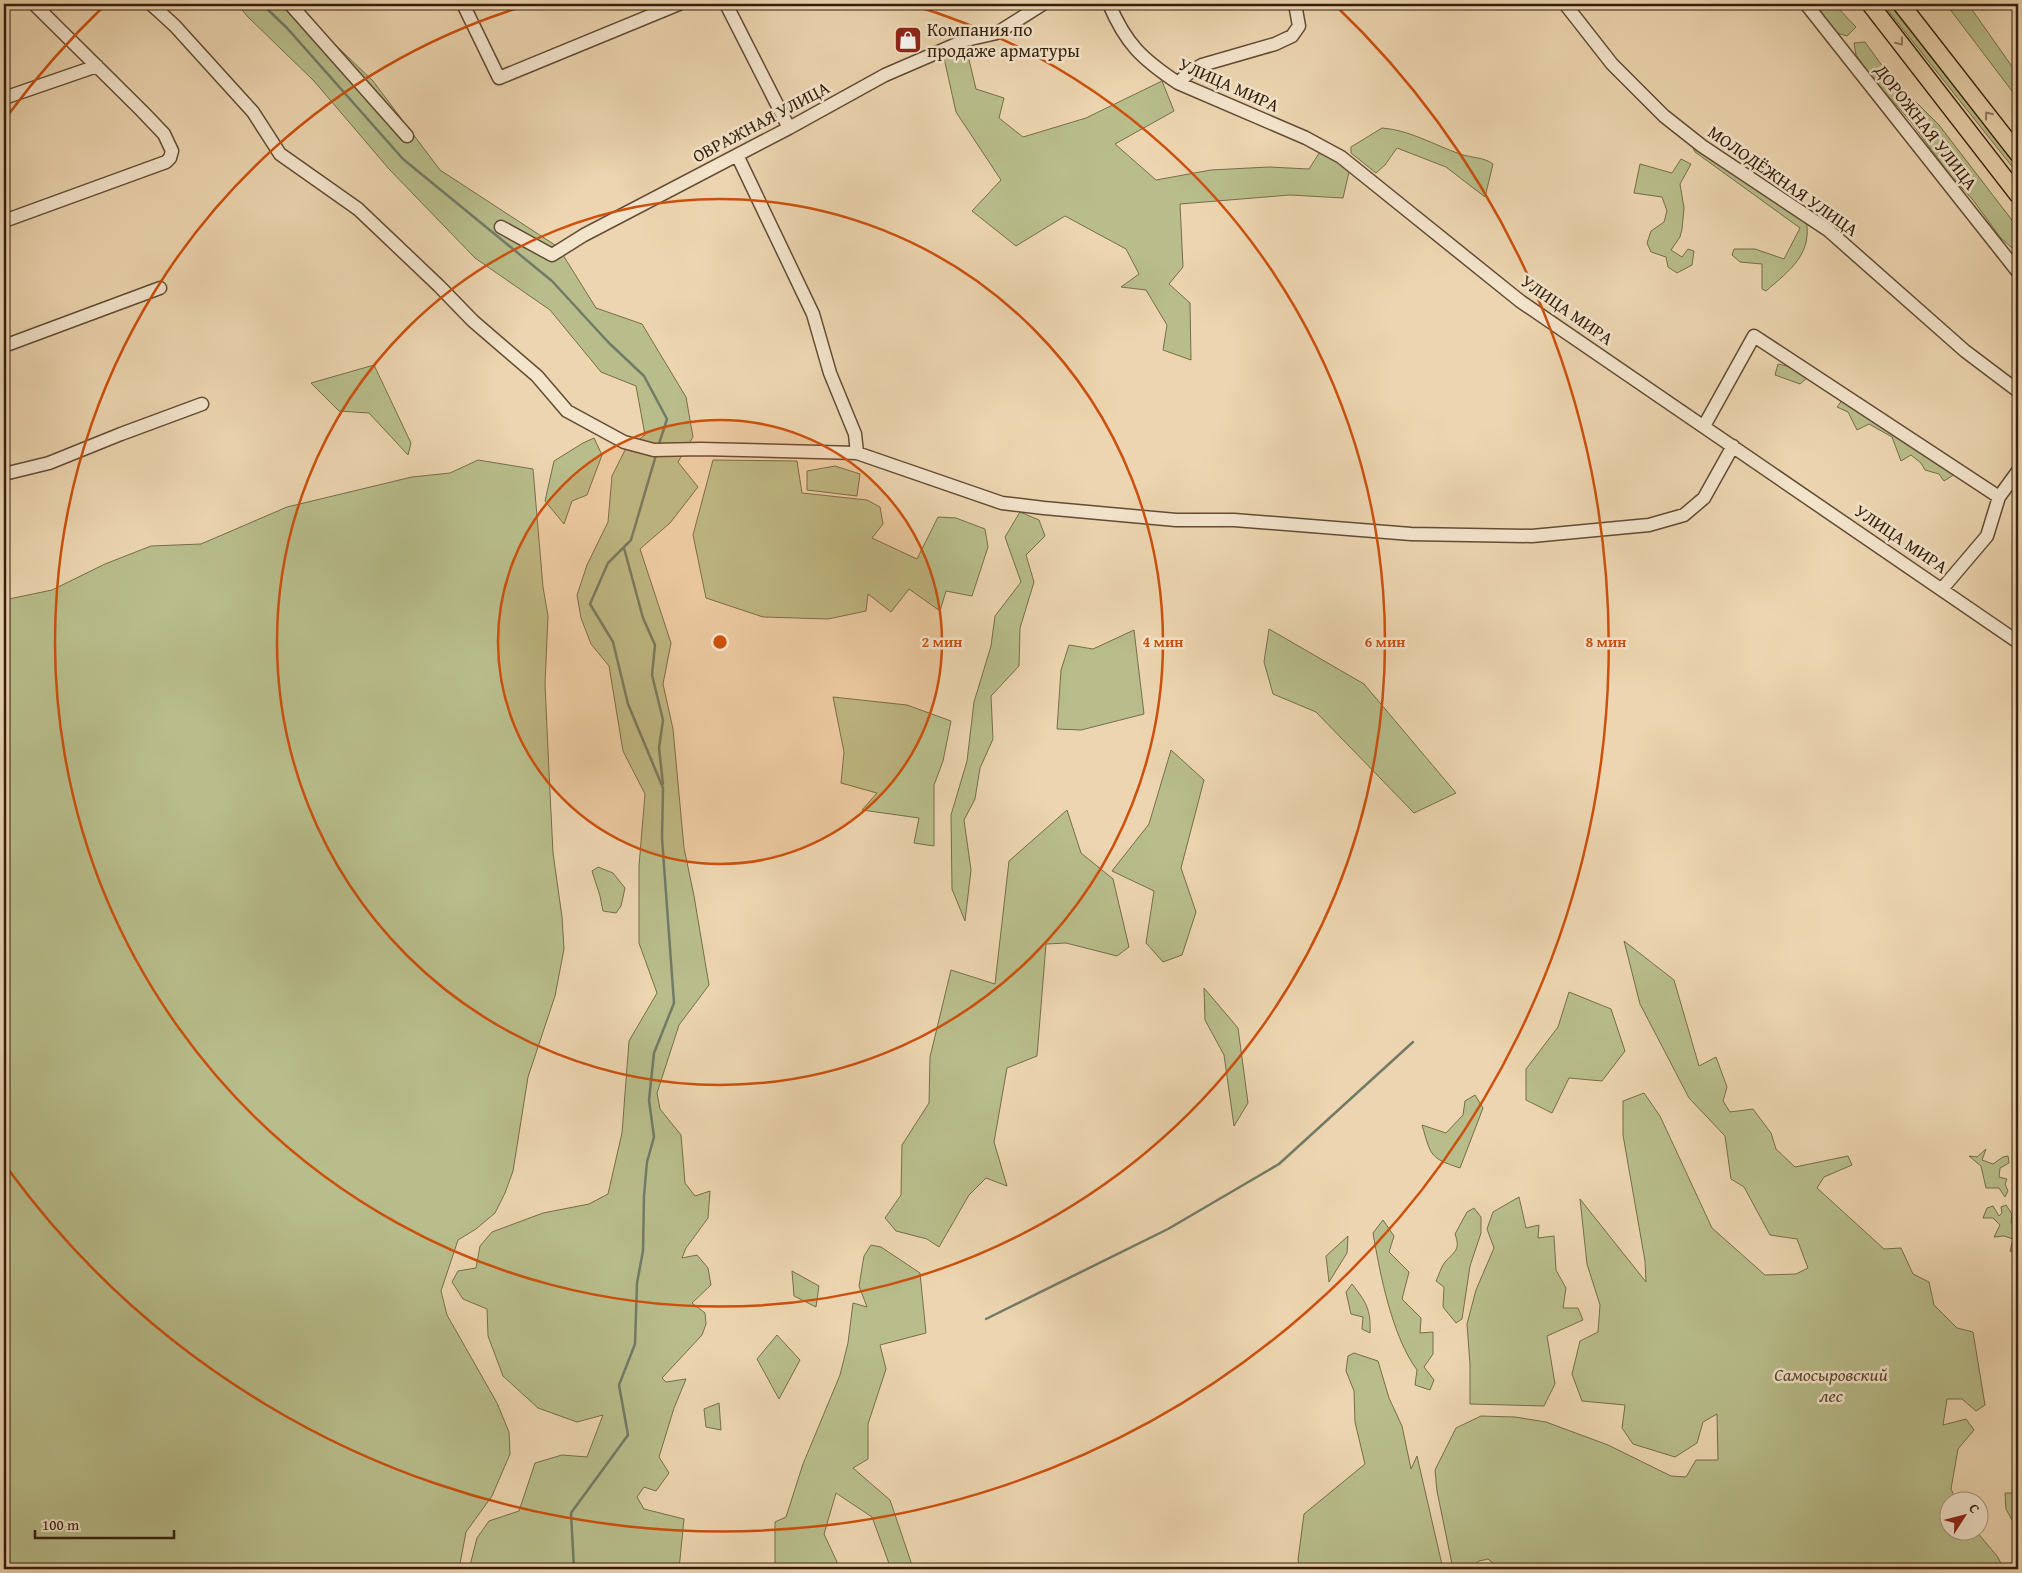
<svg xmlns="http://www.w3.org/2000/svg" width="2022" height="1573" viewBox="0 0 2022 1573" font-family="'Gentium Book Plus',serif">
  <rect width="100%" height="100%" fill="#ecd5b0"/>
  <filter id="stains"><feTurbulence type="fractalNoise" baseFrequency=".004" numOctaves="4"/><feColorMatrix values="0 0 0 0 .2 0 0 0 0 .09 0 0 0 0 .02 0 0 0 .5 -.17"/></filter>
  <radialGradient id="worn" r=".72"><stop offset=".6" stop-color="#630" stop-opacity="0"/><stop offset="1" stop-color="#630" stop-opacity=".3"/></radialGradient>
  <!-- green -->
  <path fill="#b8bd8b" stroke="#766e4a" d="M237,4H293L373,81L440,170L558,247L596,308L642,324L686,397L693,437L678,462L698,487L670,523L640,549L671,643L663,684L673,729L684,848L694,896L709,985L679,1025L657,1093L660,1109L681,1135L685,1183L695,1196L710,1191L708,1218L686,1248L682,1258L697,1255L708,1268L711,1285L692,1303L705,1313L706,1324L702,1335L662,1378L666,1382L686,1379L674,1408L659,1457L669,1473L656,1491L644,1487L637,1497L644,1509L684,1519L679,1569H469L477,1538L489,1521L519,1511L535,1463L562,1455L587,1457L603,1415L577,1422L538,1408L503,1376L488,1336L487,1309L463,1299L452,1282L458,1271L476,1268L480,1246L492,1232L543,1213L589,1204L608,1194L622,1133L629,1041L657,993L639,943V866L645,794L623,751L609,666L591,644L581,618L577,595L587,565L608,522L612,476L625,450L645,435L636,386L601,372L550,310L475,258L389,169L314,81L248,17Z
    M1817,4H1834L1856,27L1847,36L1834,32Z
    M1883,4H1889L2018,168V174Z
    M1946,4H1968L2018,75V99Z
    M1865,42L1888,74L1939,125L2018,228V256L2013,249L2000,237L1973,200L1950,175L1911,122L1870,75L1856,55L1854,43Z
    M966,47L976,89L1004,98L999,118L1023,137L1086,118L1162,81L1174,111L1115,144L1156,180L1211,170L1269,167L1309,169L1323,147L1349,172L1343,198L1290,195L1180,204L1183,267L1169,284L1190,303L1191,360L1163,350L1167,325L1146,290L1121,287L1139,274L1126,249L1065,216L1016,246L972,211L1001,180L956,112L944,58Z
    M1382,128C1410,130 1434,145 1460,154C1471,158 1484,157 1493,164L1485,197L1446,167L1397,148L1385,165L1376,173L1351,153V147Z
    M1690,142L1806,219C1813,254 1790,270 1766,291L1762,289V264L1740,262L1732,255L1734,249H1755L1784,259L1800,228L1695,152Z
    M1681,159L1691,164L1680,184L1684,208L1682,229L1680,237L1671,250L1682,257L1688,249L1694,251L1692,265L1677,273L1668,267L1666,257L1651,252L1647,243L1651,231L1664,222L1667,211L1662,197L1634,193L1640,164L1672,173Z
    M1778,364L1794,368L1808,377L1800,384L1775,375Z
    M374,365L411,443L408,455L369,413L339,411L311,383Z
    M1843,399L1955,474L1944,481L1939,474L1925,470L1921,463L1911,455L1901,461L1892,437L1869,424L1857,430L1848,412L1837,407Z
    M594,438L602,455L587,495L572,501L564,524L545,501L554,461L583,443Z
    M478,460L533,469L543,587L548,616L545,684L549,772L553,853L562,917L564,949L555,996L528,1077L513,1171L505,1193L495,1213L476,1229L458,1240L441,1291L447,1315L497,1403L509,1432L510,1454L492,1496L466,1532L459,1569H4V600L52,590L105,564L151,546L201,544L287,507L412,477L450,473Z
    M713,460L797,461L802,493L867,500L880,507L883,524L872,538L917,559L938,517L956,518L985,529L988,547L972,596L946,591L940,611L909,589L891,612L868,594L866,611L828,619L763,617L706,598L693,535Z
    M835,466L860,474L857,496L807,490V471Z
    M1020,512L1039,520L1045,536L1026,555L1034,582L1020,628L1019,666L991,696L993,739L980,768L975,799L964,820L971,870L965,921L952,889L951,815L967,761L974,702L991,646L995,616L1021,582L1005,537Z
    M1269,629L1364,684L1456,793L1414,813L1316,712L1273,694L1264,662Z
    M1134,630L1144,714L1081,730L1057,729L1061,670L1069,645L1093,649Z
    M833,697L907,705L951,721L943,761L934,785V846L914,843L919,818L862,810L877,793L841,783L844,752Z
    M1171,750L1204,780L1181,868L1196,912L1182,955L1163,962L1146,943L1154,891L1112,871L1149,824Z
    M1067,810L1081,853L1113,879L1129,947L1117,956L1066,943L1046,944L1037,1056L1007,1068L994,1142L1007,1186L986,1178L969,1195L939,1247L927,1239L896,1231L885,1218L901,1195L902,1145L929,1103L930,1057L951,970L995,984L1009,861Z
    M598,867L613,873L625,888L621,906L616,913L603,911L600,896L592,871Z
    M1624,941L1674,980L1699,1066L1716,1057L1727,1087L1723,1101L1730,1112L1753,1109L1771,1133L1776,1149L1795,1167L1848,1156L1852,1165L1824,1177L1817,1188L1884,1249L1901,1248L1913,1274L1929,1282L1934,1305L1957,1328L1973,1332L1985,1405L1976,1411L1962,1399H1947L1943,1425L1966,1419L1974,1430L1958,1449L1951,1489L1956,1500H1950V1530L1976,1531L1997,1556L2004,1569H1500L1488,1559L1479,1561L1469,1569H1453L1437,1491L1435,1470L1456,1428L1481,1416L1515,1417L1546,1422L1608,1445L1671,1476L1686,1477L1696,1460H1718L1717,1414L1703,1422L1697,1443L1675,1457L1633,1444L1622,1428L1625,1405L1582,1401L1572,1374L1580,1341L1598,1332L1600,1305L1587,1264L1580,1199L1646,1282L1645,1261L1623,1135V1101L1644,1093L1660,1116L1712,1228L1765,1275L1796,1274L1808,1268L1797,1239L1770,1235L1744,1187L1731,1179L1725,1136L1689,1098L1640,1004Z
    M1204,988L1238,1028L1248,1103L1234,1126L1224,1055L1205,1020Z
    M1569,992L1611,1009L1625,1051L1602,1081L1569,1078L1552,1113L1526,1100V1069L1558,1027Z
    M1475,1095L1483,1108L1460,1168C1429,1158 1431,1155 1422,1125L1446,1133L1463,1115L1465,1101Z
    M1986,1149L1982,1160L1993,1164L2003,1157L2008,1156L2009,1163L2000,1168L1999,1177L2007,1179L2005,1184L2008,1191L2005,1197L1999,1188H1986L1981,1166L1969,1156L1977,1157Z
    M1519,1197L1526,1228L1539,1225L1538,1238L1554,1236L1556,1270L1566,1288L1563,1308H1578L1583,1320L1547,1336L1555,1384L1544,1406L1470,1404V1364L1467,1324L1476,1290L1494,1248L1487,1229L1493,1212Z
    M2006,1205L2012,1214L2011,1223H2018V1242L2012,1252L2010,1251L2013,1239L2004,1236L1994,1237L2000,1225L1993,1218H1983L1987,1208L1993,1206L1999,1216L2002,1213L2001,1207Z
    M1474,1208L1481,1217V1233L1470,1266L1462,1319L1456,1323L1443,1307L1444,1287L1436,1281C1439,1275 1441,1267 1445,1262C1454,1252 1461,1250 1455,1234L1467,1212Z
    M1383,1220L1394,1236L1389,1252L1409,1272L1402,1299L1421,1318L1420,1333L1433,1332V1354L1424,1367L1434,1380L1430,1390L1415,1385L1417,1370C1392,1336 1380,1274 1373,1233Z
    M1348,1236L1347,1253L1329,1282L1326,1256Z
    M871,1245L881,1247L920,1273L926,1333L880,1345L886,1369L868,1424V1459L853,1468L890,1500L911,1562V1569H891L872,1517L836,1493L824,1534L837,1562L833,1569H775V1522L786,1517L803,1464L840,1375L848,1343L853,1303L867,1307L859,1286L864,1256Z
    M792,1271L819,1286L816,1307L794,1296Z
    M1352,1284C1366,1302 1371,1309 1370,1333L1362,1329L1363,1317L1351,1314L1346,1292Z
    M777,1335L800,1360L779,1399L757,1359Z
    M1354,1353L1378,1361L1389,1398L1402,1426L1411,1469L1417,1456L1443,1569H1300L1298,1560L1304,1514L1365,1464L1355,1422L1354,1391L1346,1371L1348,1356Z
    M719,1403L721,1430L706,1427L704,1409Z
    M2005,1493H2018V1531L2006,1509Z"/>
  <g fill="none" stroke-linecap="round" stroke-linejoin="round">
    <!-- stream -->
    <path stroke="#717b67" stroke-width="2.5" d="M262,4L287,28L403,159L552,281L608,342L644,376L667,419L658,447
      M624,548L643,618L655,645L652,675L663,720L659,748L663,784
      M986,1319L1168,1229L1279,1164L1413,1042
      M574,1569L571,1513L628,1435L619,1385L635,1344L637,1283L643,1251L644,1196L647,1162L654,1137L649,1100L654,1053L674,1003L662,838L663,788L628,704L613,642L590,604L608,563L631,540L656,455"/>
    <!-- minor casing -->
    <g stroke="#624c34" stroke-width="15">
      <path id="minor" d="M151,4L175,26L253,112L280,154L358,209L439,286L473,321L537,376L567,411L624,442L654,450L701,449L857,453L1002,503L1044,508L1176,520H1234L1411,534L1532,536L1649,525L1684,515L1704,498L1733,446
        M290,4L407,136
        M463,4L499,78L679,4
        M726,4L789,128
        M1109,4C1126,44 1142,59 1178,83L1306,138L1341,157L1520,301L2018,642
        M1565,4L1612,64L1664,116L1702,146L1828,230L1965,351L2018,391
        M1806,4L2018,272
        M1178,83L1191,71L1202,65L1275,44L1292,36L1299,26L1295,4
        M4,98L97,66
        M737,155L813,314L830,373L855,434L857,453
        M4,221L166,162L170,158L172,151L164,134L142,111L34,4
        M501,227L552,255L584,235L789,128L885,75L966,40L997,33L1043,4
        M4,346L160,288
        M1704,426L1754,336L1999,497
        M4,474L49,463L121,434L202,404
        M1942,589L1987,536L1999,497L2018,471"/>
    </g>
    <!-- major casing -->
    <g stroke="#341f0a" stroke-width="19">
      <path id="major" d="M1870,4L2018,195
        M1901,4L2018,154"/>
    </g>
    <!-- minor -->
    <use href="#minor" stroke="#f3e4cc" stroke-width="12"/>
    <!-- major -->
    <use href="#major" stroke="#ecd5b0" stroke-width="16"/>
  </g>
  <!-- one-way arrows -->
  <defs><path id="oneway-chevron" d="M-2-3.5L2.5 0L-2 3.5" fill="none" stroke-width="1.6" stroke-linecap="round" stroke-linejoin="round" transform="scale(1.25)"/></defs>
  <g stroke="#907a5d">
    <use href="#oneway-chevron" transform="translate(1900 42) rotate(52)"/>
    <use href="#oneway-chevron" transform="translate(1988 115) rotate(-128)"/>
  </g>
  <!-- distance rings -->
  <circle cx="720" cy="642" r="222" fill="#cd500c" fill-opacity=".12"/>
  <g fill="none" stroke="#cd500c" stroke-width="2.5">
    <circle cx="720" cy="642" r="222"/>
    <circle cx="720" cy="642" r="443"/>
    <path d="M909 4A665 665 0 1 1 531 4"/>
    <path d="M8 115A886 886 0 0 1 105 5M1335 5A886 886 0 1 1 8 1169"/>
  </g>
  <!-- icons -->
  <defs>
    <g id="shop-square" transform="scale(1.4375)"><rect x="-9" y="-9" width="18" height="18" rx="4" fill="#8f2418" stroke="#f3e4cc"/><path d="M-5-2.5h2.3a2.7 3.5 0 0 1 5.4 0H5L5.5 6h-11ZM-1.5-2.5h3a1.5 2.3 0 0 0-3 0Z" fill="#fff"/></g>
  </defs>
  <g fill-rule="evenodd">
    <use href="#shop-square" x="908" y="40"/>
  </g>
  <g text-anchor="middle" stroke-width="5" stroke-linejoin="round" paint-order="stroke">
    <!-- poi labels -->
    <g font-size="18" fill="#341f0a" stroke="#f3e4cc" text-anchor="start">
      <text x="927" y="36">Компания по<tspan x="927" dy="21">продаже арматуры</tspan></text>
    </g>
    <!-- street labels -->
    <g font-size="18" fill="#341f0a" stroke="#f3e4cc">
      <text transform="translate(1229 85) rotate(24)" y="6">УЛИЦА МИРА</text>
      <text transform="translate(761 122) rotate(-28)" y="6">ОВРАЖНАЯ УЛИЦА</text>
      <text transform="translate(1926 127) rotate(52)" y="6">ДОРОЖНАЯ УЛИЦА</text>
      <text transform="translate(1783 181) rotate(35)" y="6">МОЛОДЁЖНАЯ УЛИЦА</text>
      <text transform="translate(1567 310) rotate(35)" y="6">УЛИЦА МИРА</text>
      <text transform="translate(1901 539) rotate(34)" y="6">УЛИЦА МИРА</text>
    </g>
    <!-- park labels -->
    <g font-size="18" font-style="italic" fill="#55462a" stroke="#f3e4cc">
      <text x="1831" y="1381">Самосыровский<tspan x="1831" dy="21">лес</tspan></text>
    </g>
  </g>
  <circle cx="720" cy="642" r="8" fill="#cd500c" stroke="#f3e4cc" stroke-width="2.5"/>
  <g font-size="15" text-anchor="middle" font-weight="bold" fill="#cd500c" stroke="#f3e4cc" stroke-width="5" stroke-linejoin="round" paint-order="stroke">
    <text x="942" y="647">2 мин</text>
    <text x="1163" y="647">4 мин</text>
    <text x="1385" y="647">6 мин</text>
    <text x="1606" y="647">8 мин</text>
  </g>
  <!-- margin -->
  <rect width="2022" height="1573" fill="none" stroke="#ecd5b0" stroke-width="20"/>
  <rect x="5" y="5" width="2012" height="1563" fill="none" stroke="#341f0a" stroke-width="2.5"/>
  <rect x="10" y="10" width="2002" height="1553" fill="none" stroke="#341f0a"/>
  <!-- north arrow -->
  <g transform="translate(1964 1516) rotate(54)"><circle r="24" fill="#f3e4cc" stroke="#a7957e"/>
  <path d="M0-4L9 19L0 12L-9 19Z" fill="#8f2418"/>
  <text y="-8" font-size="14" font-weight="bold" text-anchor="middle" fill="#341f0a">С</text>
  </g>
  <!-- scale -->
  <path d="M35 1530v8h139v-8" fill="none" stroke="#341f0a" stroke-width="2.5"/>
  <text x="42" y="1530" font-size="15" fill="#341f0a" stroke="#f3e4cc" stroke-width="4" paint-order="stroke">100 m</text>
  <rect width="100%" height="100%" filter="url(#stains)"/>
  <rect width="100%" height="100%" fill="url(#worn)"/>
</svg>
